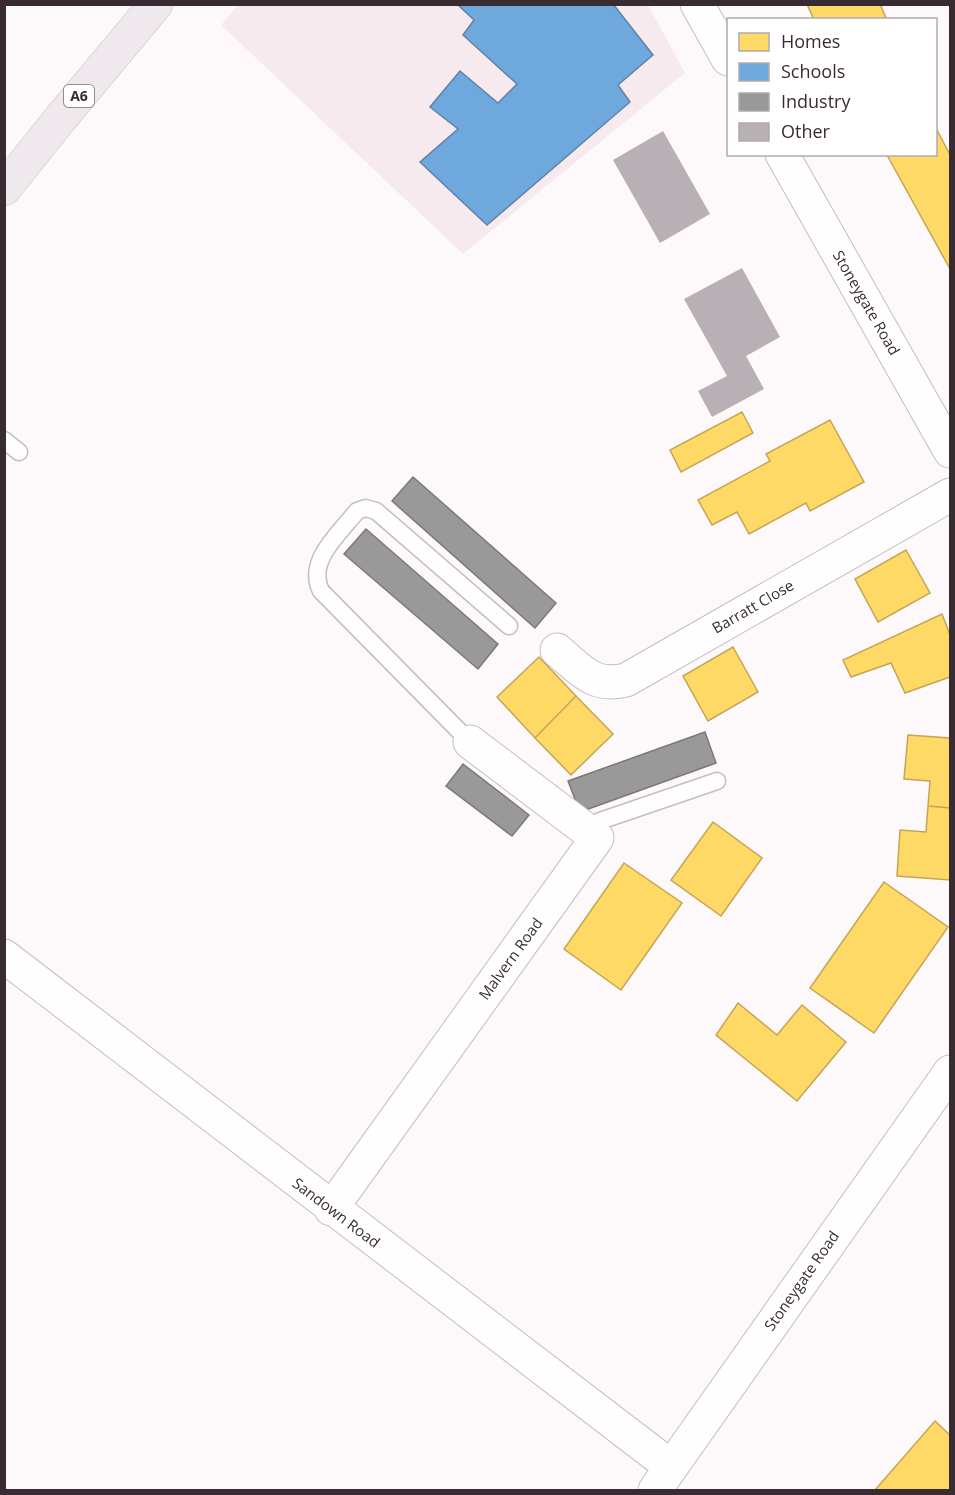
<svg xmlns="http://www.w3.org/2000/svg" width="955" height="1495" viewBox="0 0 955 1495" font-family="'Open Sans',sans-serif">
  <rect width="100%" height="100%" fill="#fdf9fb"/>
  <!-- built -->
  <path fill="#f6eaef" d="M238,5H648L685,73L463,254L221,25Z"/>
  <!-- homes -->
  <path fill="#ffd966" stroke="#c4a556" stroke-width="1.5" d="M807,4H880L887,20H814Z
    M936,128L950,155V269L887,155L936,154Z
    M742,412L753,433L681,472L670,450Z
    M830,420L864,482L810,511L806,503L749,534L737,512L712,525L698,500L770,461L766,454Z
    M906,550L930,593L878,622L855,579Z
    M942,614L950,635V677L905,693L891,663L851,677L843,660Z
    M733,647L758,692L708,721L683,676Z
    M539,657L576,696L535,738L497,697Z
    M576,696L613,734L571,775L535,738Z
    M908,735L950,738V808L928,806L930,781L904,779Z
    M928,806L950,808V880L897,876L900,830L926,832Z
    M713,822L762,858L721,916L671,880Z
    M624,863L682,903L621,990L564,949Z
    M884,882L948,927L874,1033L810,988Z
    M738,1003L777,1035L802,1005L846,1042L797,1101L716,1035Z
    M935,1421L950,1435V1490H875Z"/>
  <!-- schools -->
  <path fill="#6fa8dc" stroke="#5f82a9" stroke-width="1.5" d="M457,4H613L653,55L618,85L630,102L487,225L420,162L458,129L430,107L460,71L498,103L517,84L463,35L474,20Z"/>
  <!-- industry -->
  <path fill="#999" stroke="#7c787a" stroke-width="1.5" d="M413,477L556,603L535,628L392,501Z
    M366,529L498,644L478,669L344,554Z
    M705,732L716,763L580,812L568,781Z
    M463,764L529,815L512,836L446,786Z"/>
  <!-- building -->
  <path fill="#b8b0b4" d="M663,131L710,214L660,243L613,160Z
    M742,268L780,337L746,356L764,389L712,417L698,391L727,376L684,299Z"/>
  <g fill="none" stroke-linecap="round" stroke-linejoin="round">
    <!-- lane casing -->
    <g stroke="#c5bdc1" stroke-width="19">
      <path id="lane" d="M4,440L19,452
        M470,742L321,591C306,561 339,534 357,511L366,508L376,511L509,626
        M589,832L600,821L717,781"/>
    </g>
    <!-- street casing -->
    <g stroke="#c5bdc1" stroke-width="35">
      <path id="street" d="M697,4L728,59
        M782,154L950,451
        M557,650C581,670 593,688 626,680L950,495
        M4,956L670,1466
        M331,1209L597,838L470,742
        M655,1490L950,1072"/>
    </g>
    <!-- primary casing -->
    <g stroke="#dbd6d8" stroke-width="35">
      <path id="primary" d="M4,189L60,119L156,4"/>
    </g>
    <!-- lane -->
    <use href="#lane" stroke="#fffefe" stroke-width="16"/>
    <!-- street -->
    <use href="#street" stroke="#fffefe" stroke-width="33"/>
    <!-- primary -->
    <use href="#primary" stroke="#efe8ec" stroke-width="33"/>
  </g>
  <g text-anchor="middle" stroke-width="6" stroke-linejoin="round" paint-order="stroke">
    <!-- shield labels -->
    <rect fill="#fff" stroke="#746b70" stroke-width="1.5" x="64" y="85" width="30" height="22" rx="4.5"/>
    <g font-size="14" font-weight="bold" fill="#392b32">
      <text x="79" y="101">A6</text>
    </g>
    <!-- street labels -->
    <g font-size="15" fill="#392b32" stroke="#fff">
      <text transform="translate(866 303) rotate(60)" y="5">Stoneygate Road</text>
      <text transform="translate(753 607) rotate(-30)" y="5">Barratt Close</text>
      <text transform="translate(511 959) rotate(-54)" y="5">Malvern Road</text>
      <text transform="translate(336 1213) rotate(37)" y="5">Sandown Road</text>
      <text transform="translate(802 1281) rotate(-55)" y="5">Stoneygate Road</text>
    </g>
  </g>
  <!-- border -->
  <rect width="955" height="1495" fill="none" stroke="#392b32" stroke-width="12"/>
  <!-- legend -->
  <rect x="727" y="18" width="210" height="138" fill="#ffffff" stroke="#b0aaad" stroke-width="1.5"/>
  <rect x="739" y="33" width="30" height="18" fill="#ffd966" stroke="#b0aaad" stroke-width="1.5"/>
  <text x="781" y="48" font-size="18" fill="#392b32">Homes</text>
  <rect x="739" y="63" width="30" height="18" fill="#6fa8dc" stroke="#b0aaad" stroke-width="1.5"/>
  <text x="781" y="78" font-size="18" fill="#392b32">Schools</text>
  <rect x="739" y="93" width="30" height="18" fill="#999999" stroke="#b0aaad" stroke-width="1.5"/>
  <text x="781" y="108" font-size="18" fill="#392b32">Industry</text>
  <rect x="739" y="123" width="30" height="18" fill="#b8b0b4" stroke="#b0aaad" stroke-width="1.5"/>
  <text x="781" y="138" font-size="18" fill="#392b32">Other</text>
</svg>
